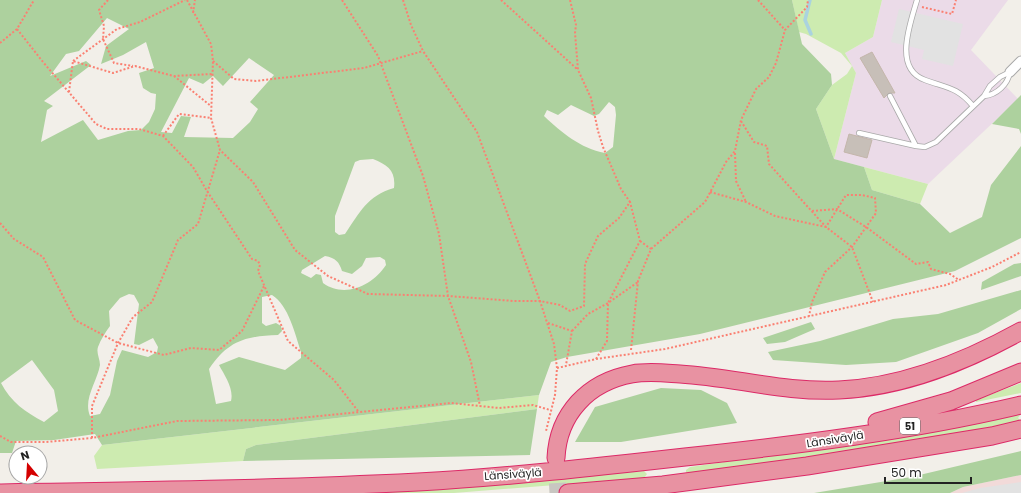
<svg xmlns="http://www.w3.org/2000/svg" width="1021" height="493" viewBox="0 0 1021 493" font-family="Poppins,sans-serif">
  <rect width="100%" height="100%" fill="#f2efe9"/>
  <!-- commercial -->
  <path fill="#f2dad9" d="M1021,475V493H950L963,487Z"/>
  <!-- industrial -->
  <path fill="#ebdbe8" d="M882,0H1008L971,50L1018,99L928,184L834,159L856,73L845,53L873,37Z"/>
  <!-- grass -->
  <path fill="#cdebb0" d="M792,0H882L873,37L845,53L856,73L834,159L816,109L832,85L847,74L852,66L841,53L806,34L799,32Z
    M864,167L928,184L920,204L872,190Z
    M1021,383V393L976,402V400Z
    M539,395L537,409L256,445L246,449L243,461L97,469L94,456L102,445Z
    M1021,414L1018,418L1021,421L905,443L776,463L686,473V470L690,467L903,436Z
    M644,471L647,474L644,478L454,493H326L574,477Z"/>
  <!-- forest -->
  <path fill="#add19e" fill-rule="evenodd" d="M0,0H792L802,44L831,74L832,85L816,109L834,159L864,167L872,190L920,204L950,233L982,217L991,185L1021,146V238L955,271L700,334L567,357L551,362L539,395L102,445L95,434L54,440L16,441L12,453H0ZM107,18L129,29L106,46L101,64L123,55L146,42L154,68L139,73L143,88L151,93L156,94L155,109L149,122L141,130L128,131L98,140L83,120L41,142L47,110L53,106L44,101L91,65L86,61L50,76L66,54L79,51ZM249,58L274,75L250,102L258,109L250,122L233,138L184,137L191,117L181,116L172,133L161,132L189,78L203,84L213,76L223,86ZM609,102L615,107L616,115L613,147L605,153C580,148 562,133 544,116L547,110L558,115L571,105L594,116L599,114ZM373,159C388,165 396,171 394,188C367,196 360,212 345,234L339,235L335,232V216L355,162L360,160ZM325,256C336,258 339,262 342,271L352,274L362,266L366,258L380,257L385,260L386,265C373,285 345,299 323,283L321,275L316,274L311,278L301,273L302,270ZM129,294L134,295L139,304L134,344L139,345L153,338L158,347L157,352L148,357L122,350L117,361L110,395L100,414L90,416C83,399 97,382 100,365C100,359 96,353 98,347C101,339 105,333 110,326L109,311L120,298ZM272,295C289,306 295,334 301,352V358L285,370L239,357L219,365C225,376 234,389 231,401L216,404L209,369C228,341 245,336 278,335L282,331L281,326L276,323L266,326L262,323V297ZM32,360L54,390L58,411L44,422C25,412 11,402 1,383Z
    M1021,95V134L1019,129L992,124Z
    M1021,263V276L981,290L982,282L1014,264Z
    M1021,290V309L978,333L896,362L846,365L773,360L768,352L820,341L893,319L938,314Z
    M811,322L815,329L785,342L767,344L763,338Z
    M661,388L701,390L727,403L737,423L621,442H575L595,407Z
    M537,409L530,455L243,461L246,449L256,445Z
    M1021,451V475L963,487L950,493H814L911,477Z"/>
  <!-- parking -->
  <path fill="#e2e2e2" d="M899,9L963,24L953,66L922,59L924,50L891,42Z
    M1021,482V493H962L980,488Z"/>
  <g fill="none" stroke-linecap="round" stroke-linejoin="round">
    <!-- stream -->
    <path stroke="#aad3df" stroke-width="3.5" d="M810,0L805,20L811,34"/>
  </g>
  <!-- building -->
  <path fill="#c7bfb8" stroke="#c4b6ab" d="M872,52L895,93H889L884,98L860,58Z
    M849,134L872,140L867,158L844,152Z"/>
  <g fill="none" stroke-linecap="round" stroke-linejoin="round">
    <!-- highway-tunnel -->
    <path stroke="#c8c6c1" stroke-width="17" stroke-dasharray="17 8" stroke-linecap="butt" d="M556,458L558,493"/>
    <!-- lane casing -->
    <g stroke="#a9a9a9" stroke-width="6">
      <path id="lane" d="M917,0C910,24 893,69 925,80C947,88 957,87 973,106
        M890,96L916,146L925,147L936,142L984,96L990,86L1000,77L1010,72C1008,84 997,95 984,96
        M859,133L916,146"/>
    </g>
    <!-- street casing -->
    <g stroke="#a9a9a9" stroke-width="11">
      <path id="street" d="M1010,72L1021,61"/>
    </g>
    <!-- highway casing -->
    <g stroke="#dc2a67" stroke-width="19">
      <path id="highway" d="M877,422L951,401L1021,372
        M556,458C558,414 588,382 632,374C648,371 664,373 680,374C733,377 786,393 839,390C904,387 965,362 1021,331
        M0,493C139,491 279,489 418,482C507,477 596,467 685,457C797,445 911,431 1021,405
        M568,493L663,485L807,466L992,436L1021,429"/>
    </g>
    <!-- path -->
    <path stroke="#fa8072" stroke-width="2" stroke-dasharray="2 2" stroke-linecap="butt" d="M108,0L99,10L104,26L103,39L114,63L133,66
      M187,0L211,44L213,61L211,118L220,150L253,182L295,250L328,276L368,294L448,296L514,301H540L560,305L570,311L584,306L585,264L598,236L619,218L630,202L621,189L603,147L598,131L591,98L578,70L575,33L576,25L570,0
      M342,0L378,56L423,176L439,234L448,296L471,362L480,406
      M403,0L411,25L423,51L477,132L540,301L554,344L557,368L555,395L546,431
      M501,0L577,69
      M758,0L785,30
      M922,7L952,14L956,0
      M193,13L195,0
      M17,29L43,62L96,124L107,129H139L163,136L193,167L207,191L252,259L258,261L260,265L258,271L288,341L334,380L358,411
      M0,43L17,29L34,0
      M73,61L117,29L140,22L185,0
      M213,61L234,79L256,81L364,68L423,51
      M174,76L212,107
      M69,92L73,61L113,73L135,66L174,76L212,74
      M741,121L754,142L767,146L769,164L826,227L846,195H862L875,198L876,213L852,247L825,272L812,302L809,316
      M163,136L179,114L211,118
      M735,153L736,181L746,202
      M710,192L746,202L775,216L826,227L852,247L873,302
      M812,211L837,209L866,227L916,264L928,262L931,269L950,274L959,280
      M0,223L14,239L43,257L75,320L118,343L164,355L191,348L219,350L242,331L264,286
      M640,241L651,249
      M548,323L572,331L566,365
      M572,331L588,314L608,303L638,282
      M631,350L638,281L651,249L705,202L726,162L735,151L741,120L756,89L769,77L776,63L785,30L807,7L808,0
      M596,359L607,341L608,303L640,241L630,202
      M557,368L596,359L665,349L946,285L992,267L1021,252
      M0,436L11,442H46L92,438L177,421L279,420L451,403L499,408L533,405L550,410
      M92,438V406L118,343L133,317L152,302L178,240L198,224L220,150"/>
    <!-- lane -->
    <use href="#lane" stroke="#fff" stroke-width="4.5"/>
    <!-- street -->
    <use href="#street" stroke="#fff" stroke-width="9"/>
    <!-- highway -->
    <use href="#highway" stroke="#e892a2" stroke-width="17"/>
  </g>
  <g text-anchor="middle" stroke-width="3.5" stroke-linejoin="round" paint-order="stroke">
    <!-- shield labels -->
    <rect fill="#fff" stroke="#646464" stroke-width="1" x="900" y="418" width="20" height="16" rx="3"/>
    <g font-size="10" font-weight="bold" fill="#222">
      <text x="910" y="430">51</text>
    </g>
    <!-- street labels -->
    <g font-size="11" fill="#222" stroke="#fff">
      <text transform="translate(835 439) rotate(-9)" y="4">Länsiväylä</text>
      <text transform="translate(513 474) rotate(-4)" y="4">Länsiväylä</text>
    </g>
  </g>
  <!-- north arrow -->
  <g transform="translate(28 465) rotate(342)"><circle r="19" fill="#ffffff" stroke="#a7a7a7"/>
  <path d="M0-3L7 15L0 10L-7 15Z" fill="#d40000"/>
  <text y="-6" font-size="11" font-weight="bold" text-anchor="middle" fill="#222222">N</text>
  </g>
  <!-- scale -->
  <path d="M885 477v6h86v-6" fill="none" stroke="#222222" stroke-width="2"/>
  <text x="891" y="477" font-size="12" fill="#222222" stroke="#ffffff" stroke-width="3" paint-order="stroke">50 m</text>
</svg>
